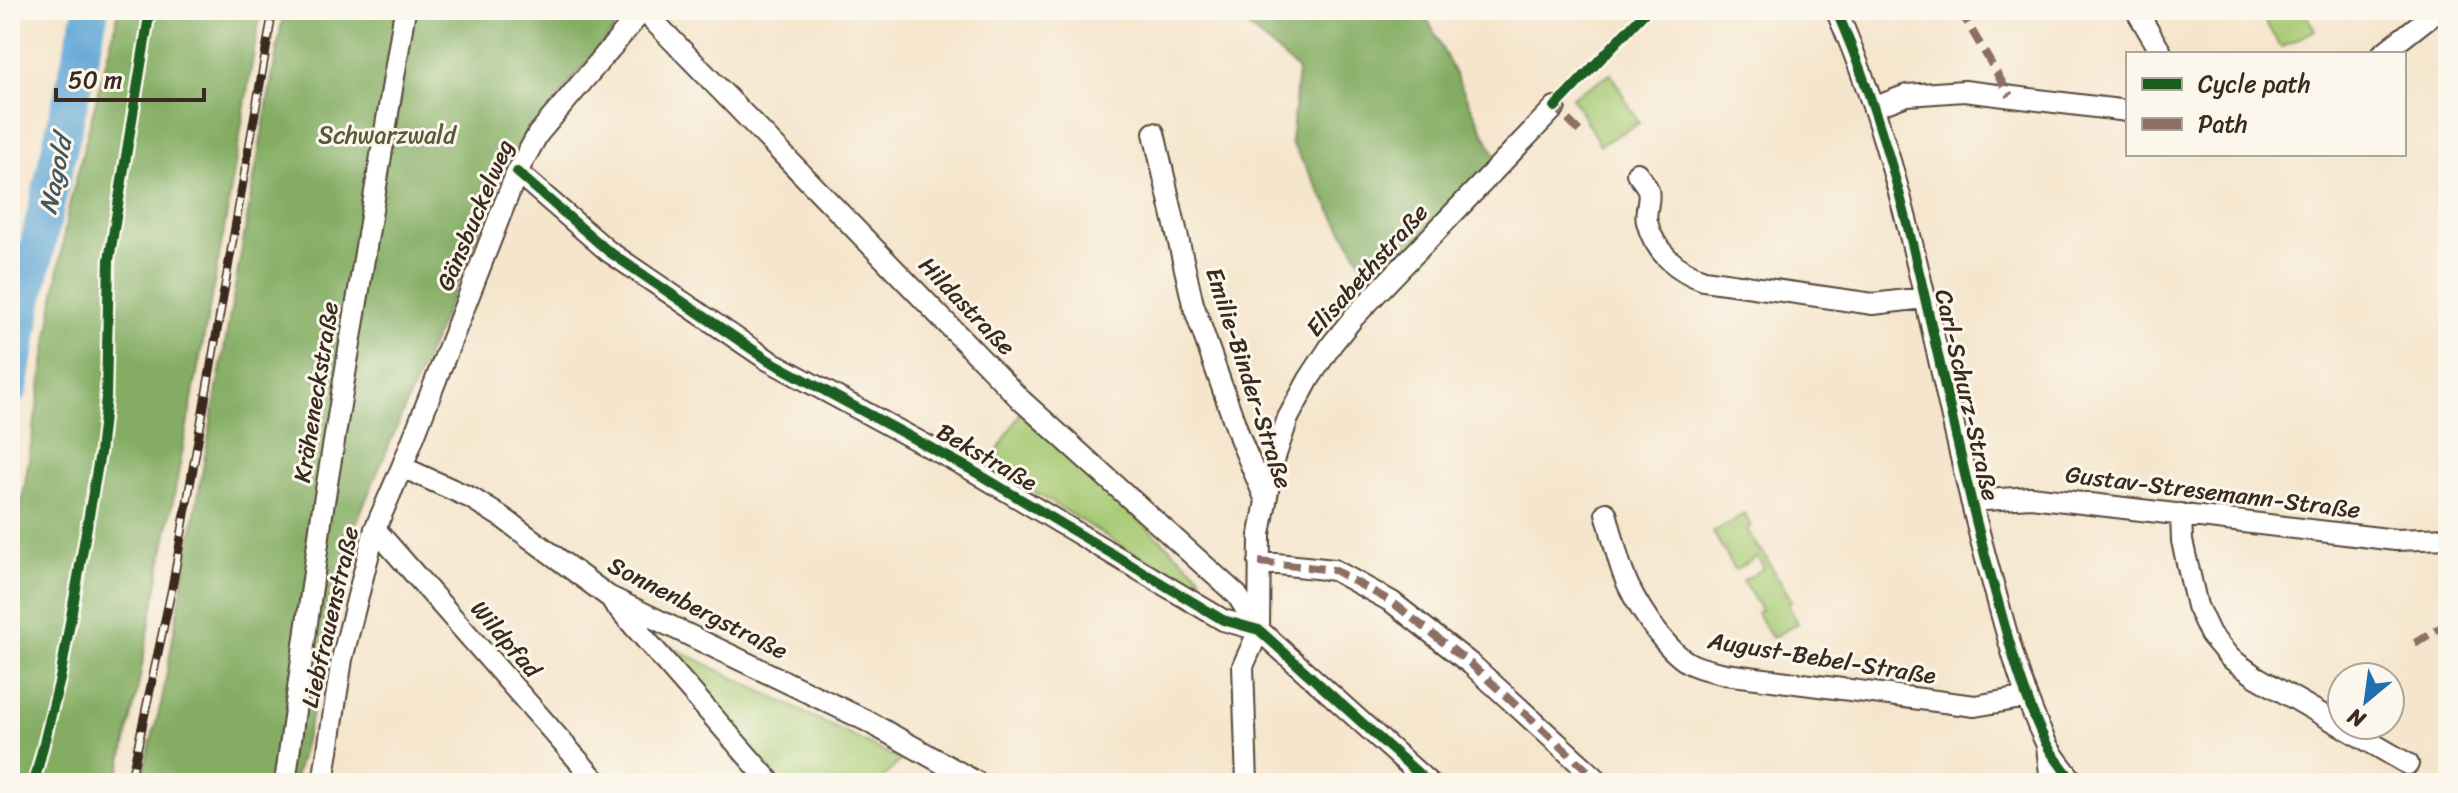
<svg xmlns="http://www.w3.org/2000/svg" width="2458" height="793" viewBox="0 0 2458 793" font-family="Sriracha,sans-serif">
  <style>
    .green { fill: #a6c972; stroke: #707a48; stroke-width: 2 }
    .forest { fill: #84ad64; stroke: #606c41; stroke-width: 2 }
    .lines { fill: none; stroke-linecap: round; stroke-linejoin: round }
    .river { stroke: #60a7d6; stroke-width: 36 }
    .street-casing { stroke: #574638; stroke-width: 24 }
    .street { stroke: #fff; stroke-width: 20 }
    .rail-casing { stroke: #3b2a1e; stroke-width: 9 }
    .rail { stroke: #fbf7ec; stroke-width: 6; stroke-dasharray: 18; stroke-linecap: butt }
    .quiet { stroke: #8d6e63; stroke-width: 8; stroke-dasharray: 16 8; stroke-linecap: butt }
    .cycleway-casing { stroke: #fbf7ec; stroke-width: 15 }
    .cycleway { stroke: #1b5e20; stroke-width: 10 }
    .labels { text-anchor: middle; stroke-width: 6; stroke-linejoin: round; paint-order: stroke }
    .park-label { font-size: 24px; fill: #5b5a37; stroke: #fbf7ec }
    .street-label { font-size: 24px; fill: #3b2a1e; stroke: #fbf7ec }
    .water-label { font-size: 26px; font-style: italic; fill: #48565e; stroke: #fbf7ec }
  </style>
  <rect width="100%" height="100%" fill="#fbf7ec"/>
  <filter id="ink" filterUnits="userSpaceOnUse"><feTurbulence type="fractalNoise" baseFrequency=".0125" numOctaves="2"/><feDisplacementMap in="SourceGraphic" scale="16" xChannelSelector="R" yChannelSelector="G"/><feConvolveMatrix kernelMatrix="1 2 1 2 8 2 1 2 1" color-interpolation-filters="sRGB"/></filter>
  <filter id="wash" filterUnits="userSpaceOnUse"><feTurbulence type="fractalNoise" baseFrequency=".006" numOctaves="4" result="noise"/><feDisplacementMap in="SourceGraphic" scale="32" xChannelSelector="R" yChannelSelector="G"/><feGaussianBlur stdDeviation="1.8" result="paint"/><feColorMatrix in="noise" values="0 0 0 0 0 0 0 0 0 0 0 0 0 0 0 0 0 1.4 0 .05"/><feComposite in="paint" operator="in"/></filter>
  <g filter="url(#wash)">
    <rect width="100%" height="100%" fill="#f5e5cc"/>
    <path class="green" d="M2258 10H2304L2315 30 2281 48Z
      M1611 74 1639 123 1600 145 1572 97Z
      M1020 413 1199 574 1206 598 990 464Z
      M1744 514 1751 526 1747 529 1759 550 1761 549 1792 601 1788 604 1798 623 1772 638 1757 613 1761 610 1743 581 1764 568 1757 557 1735 570 1713 532Z
      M653 638 901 760 878 783H781Z"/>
    <path class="forest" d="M119 10H261L224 230 137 692 117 783H10V579L68 210Z
      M284 10H630L511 157 351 535 321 679 294 783H140L162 700Z
      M1229 10H1423L1500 165 1378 291 1291 142 1298 70Z"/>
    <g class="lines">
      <path class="river" d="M10 388 26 296 91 10"/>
    </g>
  </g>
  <g filter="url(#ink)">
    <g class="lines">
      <g class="street-casing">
        <path id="street" d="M643 10 1021 400 1237 595 1259 630
          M1836 10C1912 181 1937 378 1986 559 2004 621 2018 685 2046 743 2053 757 2065 770 2074 783
          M2136 10 2162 54
          M2382 54 2438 10
          M1875 107 1907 95 1964 91 2128 111
          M1154 133 1193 304 1241 441 1265 498
          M517 172 608 251 768 360 970 469 1223 620 1259 630 1429 783
          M1637 173C1640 178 1646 184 1648 190 1651 200 1644 212 1647 222 1654 251 1677 271 1704 280L1873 304 1924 298
          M402 467 471 498 503 518 608 596 867 721 978 783
          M1971 501 2031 497 2396 540 2448 538
          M1606 513C1612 533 1616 554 1623 573 1633 600 1664 649 1689 663 1700 669 1713 671 1725 674L1975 706 2027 697
          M2181 514 2182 541 2197 606 2210 634 2230 658 2255 676 2408 764
          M375 529 598 783
          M1259 562 1334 570 1392 602 1472 665 1601 783
          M613 602 771 783
          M2047 746 2051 783
          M285 783 322 514 405 10
          M323 783 342 659 375 529 402 467 517 172 538 134 643 10
          M1247 783 1243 666 1259 630 1260 534 1273 463 1288 418 1309 379 1332 344 1354 317 1555 107"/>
      </g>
      <use href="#street" class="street"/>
      <g class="rail-casing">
        <path id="rail" d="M130 783 173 583 273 10"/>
      </g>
      <use href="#rail" class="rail"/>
      <path class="quiet" d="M1960 10 2010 96
        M1559 103 1555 107 1581 133
        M1259 562 1334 570 1392 602 1472 665 1601 783
        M2415 643 2448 623"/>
      <g class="cycleway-casing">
        <path id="cycleway" d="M1836 10C1912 181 1937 378 1986 559 2004 621 2018 685 2046 743 2053 757 2065 770 2074 783
          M1555 107 1647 10
          M517 172 608 251 768 360 970 469 1223 620 1259 630 1429 783
          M34 783 60 679 100 453 106 397 109 260 150 10"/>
      </g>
      <use href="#cycleway" class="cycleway"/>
    </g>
  </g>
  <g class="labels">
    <g class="park-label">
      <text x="387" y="143">Schwarzwald</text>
    </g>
    <g class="street-label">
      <text transform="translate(475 215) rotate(-67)" y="8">Gänsbuckelweg</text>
      <text transform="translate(1367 270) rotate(-48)" y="8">Elisabethstraße</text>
      <text transform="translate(967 306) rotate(46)" y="8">Hildastraße</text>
      <text transform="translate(1249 378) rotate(72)" y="8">Emilie-Binder-Straße</text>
      <text transform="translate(316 392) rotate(-81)" y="8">Kräheneckstraße</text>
      <text transform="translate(1967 395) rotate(77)" y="8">Carl-Schurz-Straße</text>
      <text transform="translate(987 457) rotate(30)" y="8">Bekstraße</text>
      <text transform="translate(2213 492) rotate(7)" y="8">Gustav-Stresemann-Straße</text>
      <text transform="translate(698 608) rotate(27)" y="8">Sonnenbergstraße</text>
      <text transform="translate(330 617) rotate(-77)" y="8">Liebfrauenstraße</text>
      <text transform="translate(506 639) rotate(49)" y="8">Wildpfad</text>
      <text transform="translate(1822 658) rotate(9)" y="8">August-Bebel-Straße</text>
    </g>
    <g class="water-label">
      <text transform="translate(55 175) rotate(-78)" y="9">Nagold</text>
    </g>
  </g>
  <rect width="2458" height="793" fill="none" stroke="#fbf7ec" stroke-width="40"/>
  <rect x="2126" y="52" width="280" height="104" fill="#fbf7ec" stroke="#aea59a" stroke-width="2"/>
  <rect x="2142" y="78" width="40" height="12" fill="#1b5e20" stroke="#aea59a" stroke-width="2"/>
  <text x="2198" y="92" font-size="24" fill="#3b2a1e">Cycle path</text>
  <rect x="2142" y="118" width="40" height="12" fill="#8d6e63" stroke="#aea59a" stroke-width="2"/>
  <text x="2198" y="132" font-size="24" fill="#3b2a1e">Path</text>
  <g transform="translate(2366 701) rotate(209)"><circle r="38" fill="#fbf7ec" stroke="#aea59a" stroke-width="2"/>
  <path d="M0-6L14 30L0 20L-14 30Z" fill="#1f6fb2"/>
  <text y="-12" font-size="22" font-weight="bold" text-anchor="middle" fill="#3b2a1e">N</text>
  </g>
  <path d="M56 88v12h148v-12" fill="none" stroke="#3b2a1e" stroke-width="4"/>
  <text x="68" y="88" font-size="24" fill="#3b2a1e" stroke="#fbf7ec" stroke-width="6" paint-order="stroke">50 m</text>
</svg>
